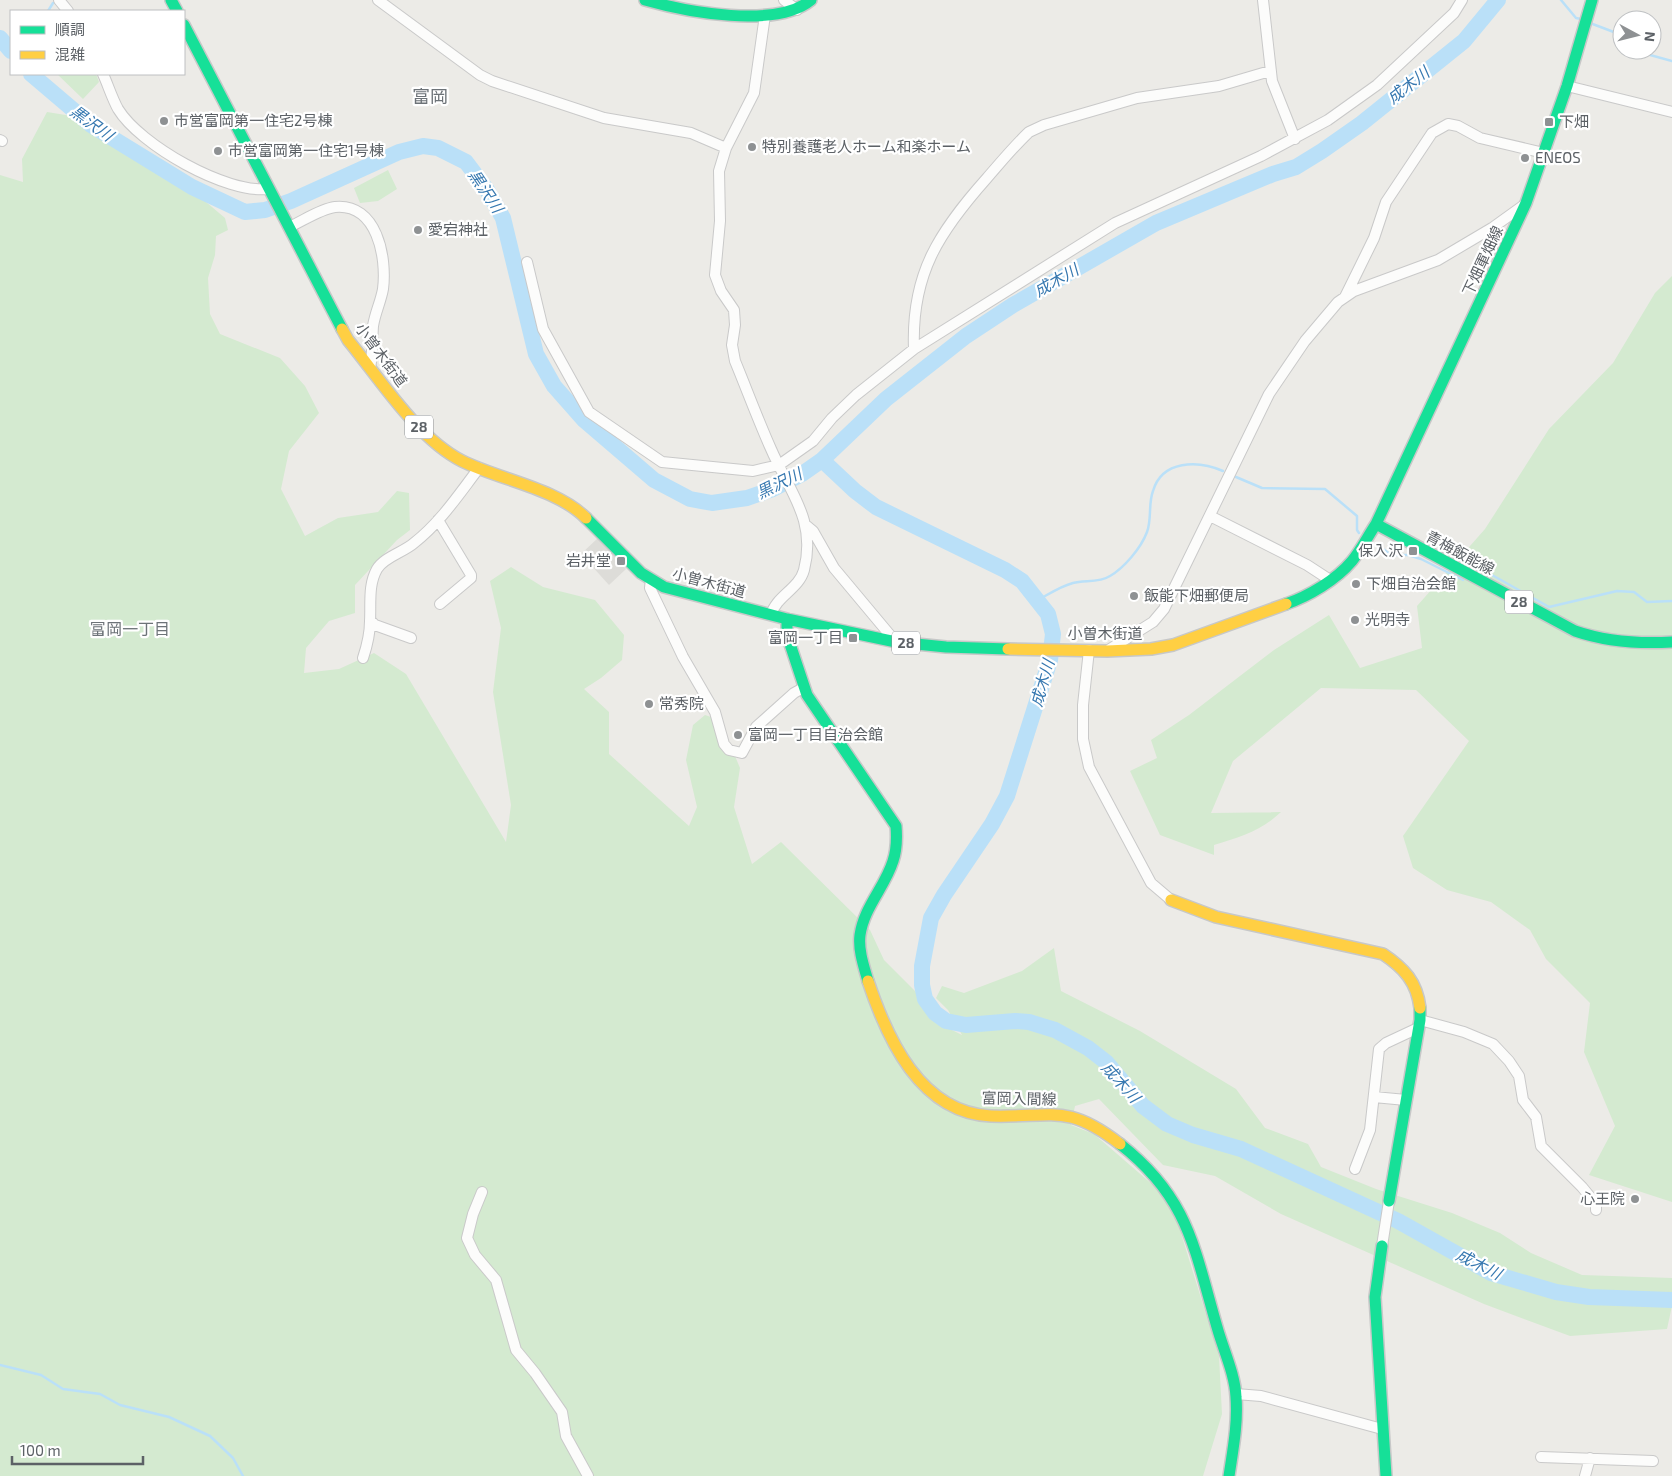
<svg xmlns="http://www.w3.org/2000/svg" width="1672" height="1476" viewBox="0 0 1672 1476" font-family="'Exo 2','Noto Sans JP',sans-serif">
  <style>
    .industrial { fill: #dddcd8 }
    .green { fill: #d4ead0 }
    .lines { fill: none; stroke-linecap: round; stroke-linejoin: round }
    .stream { stroke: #bae0f8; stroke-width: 2.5 }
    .river { stroke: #bae0f8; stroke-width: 16 }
    .street-casing { stroke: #c9c9c9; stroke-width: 12 }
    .fast-casing { stroke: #c7c8c8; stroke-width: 14 }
    .slow-casing { stroke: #c7c8c8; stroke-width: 14 }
    .street { stroke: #fcfcfb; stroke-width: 10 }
    .fast { stroke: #16e098; stroke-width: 11 }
    .slow { stroke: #ffcf43; stroke-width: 11 }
    .poi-dot { fill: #8e9193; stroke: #fff; stroke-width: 2 }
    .labels { text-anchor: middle; stroke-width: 4.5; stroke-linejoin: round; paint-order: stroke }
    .shield { fill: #fff; stroke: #8d9094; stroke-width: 1 }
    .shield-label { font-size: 14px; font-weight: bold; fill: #5c6166 }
    .poi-label { font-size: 15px; fill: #5c6166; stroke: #fff; text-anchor: start }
    .street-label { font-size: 15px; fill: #5c6166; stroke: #fff }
    .water-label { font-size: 16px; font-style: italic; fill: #3678b0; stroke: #fff }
    .neighbourhood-label { font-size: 16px; fill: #6d7378; stroke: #fff }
    .quarter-label { font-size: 18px; fill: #6d7378; stroke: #fff }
  </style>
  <rect width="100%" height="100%" fill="#ecebe7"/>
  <path class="industrial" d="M598 538 626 569 609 585 581 554Z"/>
  <path class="green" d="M57 74H96L99 82 83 99Z
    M47 112 78 117 193 191 225 218 228 230 216 236 215 255 208 278 210 314 220 334 280 358 305 386 319 413 289 451 281 489 305 536 338 518 378 512 397 491 409 493 410 530 397 540 355 585V613L329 621 306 648 304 673 339 669 374 653 406 674 506 842 511 805 493 692 501 628 490 581 511 567 543 587 595 600 624 635 622 660 601 678 584 689 609 712V754L689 826 697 807 686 760 693 725 705 715 720 720 740 768 734 807 752 864 781 842 870 930 884 960 915 991 936 1022 962 1035 948 1010 936 998 942 986 964 993 1022 971 1054 948 1061 991 1140 1031 1236 1089 1265 1128 1308 1144 1321 1167 1376 1189 1452 1213 1500 1233 1531 1253 1582 1275 1672 1278V1306L1667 1329 1570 1336 1484 1304 1281 1214 1215 1176 1163 1165 1099 1099 1075 1106 1071 1125 1094 1134 1153 1185 1175 1214 1219 1356 1222 1414 1203 1476H0V175L23 182 22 159Z
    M388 170 397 189 378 201 360 203 354 188Z
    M1672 276V1202L1589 1175 1615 1126 1584 1052 1590 1003 1546 959 1530 930 1491 902 1447 890 1413 868 1403 836 1469 741 1416 690 1321 688 1233 761 1211 813 1281 812C1261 831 1240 837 1214 845V855L1160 835 1130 771 1157 758 1151 740 1189 715 1274 650 1329 615 1360 668 1422 648 1417 606 1485 529 1549 429 1613 363 1655 293Z"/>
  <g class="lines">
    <path class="stream" d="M1561 0 1576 18 1581 19
      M48 11 53 3
      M1590 23 1619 34 1622 39
      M1632 50 1672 61
      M1236 477 1262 488 1325 489 1357 516V530L1359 533
      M1379 546 1391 555H1408L1421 559 1463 580
      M1492 575 1549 607 1617 591 1634 592 1647 602 1672 601
      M1038 600C1049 594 1061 586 1073 583 1085 580 1099 583 1110 576 1124 568 1141 548 1147 532 1152 519 1148 504 1153 491 1162 460 1198 460 1223 471
      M0 1365 41 1375 63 1389 100 1394 120 1405 169 1417 210 1436 233 1458 243 1476"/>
    <path class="river" d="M0 38 11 51
      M31 74 91 125 192 187 245 212 265 210 291 201 399 152 423 146 438 148 466 162 487 190 503 218 536 354 554 386 584 420 654 480 690 499 712 503 747 498 773 489 802 474 822 460 886 399 966 336 1013 305 1156 223 1273 174 1296 167 1322 151 1362 123 1464 41 1498 0
      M822 460 855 491 876 507 1005 570 1022 581 1048 614 1053 634 1050 660 1007 796 992 824 944 895 931 918 922 966V985L925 999 935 1013 946 1021 966 1025 1015 1021 1029 1022 1055 1030 1088 1048 1106 1062 1143 1106 1167 1124 1193 1135 1241 1149 1398 1221 1491 1273 1556 1292 1589 1297 1672 1300"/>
    <g class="street-casing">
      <path id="street" d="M59 0 68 11
        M378 0 480 75 492 81 604 118 691 133 726 148
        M784 0 797 10
        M1263 0 1272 81 1295 139
        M765 15 754 93 726 148 719 171 720 221 715 275 721 291 734 310 735 325 732 345 735 361C747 390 758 420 771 449 789 491 817 520 804 570 799 589 776 596 771 615
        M1270 71 1219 86 1137 98 1044 125 1029 132C1014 146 1001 162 987 178 939 232 911 274 914 349L1115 223 1261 156 1328 120 1377 85 1454 13 1462 0
        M103 74C108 85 112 98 118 109 140 145 226 194 269 189
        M1567 86 1672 112
        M0 140 2 141
        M289 227C303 221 320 209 335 207 377 203 387 257 383 289 381 301 375 313 373 326 372 340 373 354 370 368
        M527 262 543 329 589 412 662 462 753 471 779 465 813 441 832 418 856 395 914 349
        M1345 297 1374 238 1386 202 1432 133 1448 124 1458 126 1480 138 1544 153
        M1210 516 1307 565 1330 580
        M438 520 471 575V578L440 604
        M807 526 813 531 834 568 895 641
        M651 579 650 588 683 657 715 712 724 744 729 750 742 753 756 727 794 693 803 688
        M370 620 375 625 411 638
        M1110 649 1153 622 1164 609 1269 394 1305 341 1338 302 1354 291 1438 260 1492 228 1524 205
        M1089 650 1083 705V739L1089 767 1151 883 1171 900
        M363 658C367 646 370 634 370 621 371 603 368 585 377 569 384 557 404 552 414 543 440 523 459 494 479 468
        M1420 1020 1464 1032 1493 1044 1509 1061 1519 1076 1523 1100 1536 1117 1541 1146 1582 1187 1596 1204V1210
        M1374 1097 1406 1100
        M1355 1169 1370 1130 1379 1049 1386 1043 1418 1028
        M482 1192 473 1214 467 1238 475 1255 496 1280 516 1350 535 1373 562 1412 566 1436 588 1476
        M1382 1246 1389 1201
        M1236 1394 1261 1396 1382 1429
        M1541 1457 1653 1461
        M1585 1476 1590 1458"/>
    </g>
    <g class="fast-casing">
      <path id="fast" d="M171 0 177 11
        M645 0C687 12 776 29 811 0
        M184 25 342 329
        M586 518 641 573 664 587 787 619 896 642 946 647 1008 649
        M1376 524 1526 203 1567 86 1592 0
        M1286 604C1309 596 1336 580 1352 561 1361 550 1368 536 1376 524L1575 631C1607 642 1638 644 1672 642
        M787 619V635L807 695 896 826C897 838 897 849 893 861 885 887 864 907 860 935 858 950 864 967 868 981
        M1120 1144C1189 1198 1194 1248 1217 1327 1223 1349 1235 1374 1236 1397 1238 1424 1233 1449 1229 1476
        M1389 1201 1420 1020V1008
        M1382 1246 1375 1297 1386 1476"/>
    </g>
    <g class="slow-casing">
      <path id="slow" d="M342 329 348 340C380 379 417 438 462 461 500 480 556 488 586 518
        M1008 649 1107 651 1151 649 1173 645 1286 604
        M1171 900 1216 917 1383 954C1404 968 1417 982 1420 1008
        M868 981C887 1038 920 1113 991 1116 1051 1118 1066 1102 1120 1144"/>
    </g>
    <use href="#street" class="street"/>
    <use href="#fast" class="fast"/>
    <use href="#slow" class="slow"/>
  </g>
  <g class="poi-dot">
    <circle cx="164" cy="121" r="5"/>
    <rect x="1544" y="117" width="10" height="10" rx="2.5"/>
    <circle cx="752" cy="147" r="5"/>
    <circle cx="218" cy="151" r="5"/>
    <circle cx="1525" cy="158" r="5"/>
    <circle cx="418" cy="230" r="5"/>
    <rect x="1408" y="546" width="10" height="10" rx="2.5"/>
    <rect x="616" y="556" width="10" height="10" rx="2.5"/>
    <circle cx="1356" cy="584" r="5"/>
    <circle cx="1134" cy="596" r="5"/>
    <circle cx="1355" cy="620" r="5"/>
    <rect x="848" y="633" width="10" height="10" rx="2.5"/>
    <circle cx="649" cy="704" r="5"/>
    <circle cx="738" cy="735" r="5"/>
    <circle cx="1635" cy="1199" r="5"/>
  </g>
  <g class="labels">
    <g class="shield">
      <rect x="405" y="415.5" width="28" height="23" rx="4"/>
      <rect x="1505" y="590.5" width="28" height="23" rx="4"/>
      <rect x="892" y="631.5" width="28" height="23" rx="4"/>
    </g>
    <g class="shield-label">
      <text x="419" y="432">28</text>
      <text x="1519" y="607">28</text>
      <text x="906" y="648">28</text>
    </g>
    <g class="poi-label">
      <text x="174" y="126">市営富岡第一住宅2号棟</text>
      <text x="1559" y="127">下畑</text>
      <text x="762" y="152">特別養護老人ホーム和楽ホーム</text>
      <text x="228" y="156">市営富岡第一住宅1号棟</text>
      <text x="1535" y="163">ENEOS</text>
      <text x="428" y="235">愛宕神社</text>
      <text x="1403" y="556" text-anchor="end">保入沢</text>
      <text x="611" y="566" text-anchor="end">岩井堂</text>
      <text x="1366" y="589">下畑自治会館</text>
      <text x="1144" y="601">飯能下畑郵便局</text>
      <text x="1365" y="625">光明寺</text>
      <text x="843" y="643" text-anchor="end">富岡一丁目</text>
      <text x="659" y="709">常秀院</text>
      <text x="748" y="740">富岡一丁目自治会館</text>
      <text x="1625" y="1204" text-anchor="end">心王院</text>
    </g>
    <g class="street-label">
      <text transform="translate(1483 261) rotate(-65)" y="5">下畑軍畑線</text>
      <text transform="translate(381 355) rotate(53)" y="5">小曽木街道</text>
      <text transform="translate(1460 553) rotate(28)" y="5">青梅飯能線</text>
      <text transform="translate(709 583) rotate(15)" y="5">小曽木街道</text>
      <text x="1105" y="639">小曽木街道</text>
      <text transform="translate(1019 1099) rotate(1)" y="5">富岡入間線</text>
    </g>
    <g class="water-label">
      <text transform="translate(1408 85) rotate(-38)" y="6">成木川</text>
      <text transform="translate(92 123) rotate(36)" y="6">黒沢川</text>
      <text transform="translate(486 191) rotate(56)" y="6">黒沢川</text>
      <text transform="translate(1056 280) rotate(-30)" y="6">成木川</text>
      <text transform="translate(779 483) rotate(-26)" y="6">黒沢川</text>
      <text transform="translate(1042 683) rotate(-74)" y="6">成木川</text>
      <text transform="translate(1121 1082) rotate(48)" y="6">成木川</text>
      <text transform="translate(1479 1264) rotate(26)" y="6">成木川</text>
    </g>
    <g class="neighbourhood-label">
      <text x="130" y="635">富岡一丁目</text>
    </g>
    <g class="quarter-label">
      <text x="430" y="103">富岡</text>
    </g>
  </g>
  <rect x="10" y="10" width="175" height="65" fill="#ffffff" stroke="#bec0c2"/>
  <rect x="20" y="26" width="25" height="8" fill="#16e098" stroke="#bec0c2"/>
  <text x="55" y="35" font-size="15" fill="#5c6166">順調</text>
  <rect x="20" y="51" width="25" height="8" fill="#ffcf43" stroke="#bec0c2"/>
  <text x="55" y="60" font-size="15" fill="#5c6166">混雑</text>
  <g transform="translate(1637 35) rotate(97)"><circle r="24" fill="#ffffff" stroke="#bec0c2"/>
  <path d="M0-4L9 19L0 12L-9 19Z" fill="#8e9193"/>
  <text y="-8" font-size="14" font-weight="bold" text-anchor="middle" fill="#5c6166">N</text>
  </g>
  <path d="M12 1456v8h131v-8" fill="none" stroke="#5c6166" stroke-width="2.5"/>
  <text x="20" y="1456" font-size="15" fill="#5c6166" stroke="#ffffff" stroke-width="4" paint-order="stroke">100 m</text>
</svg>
